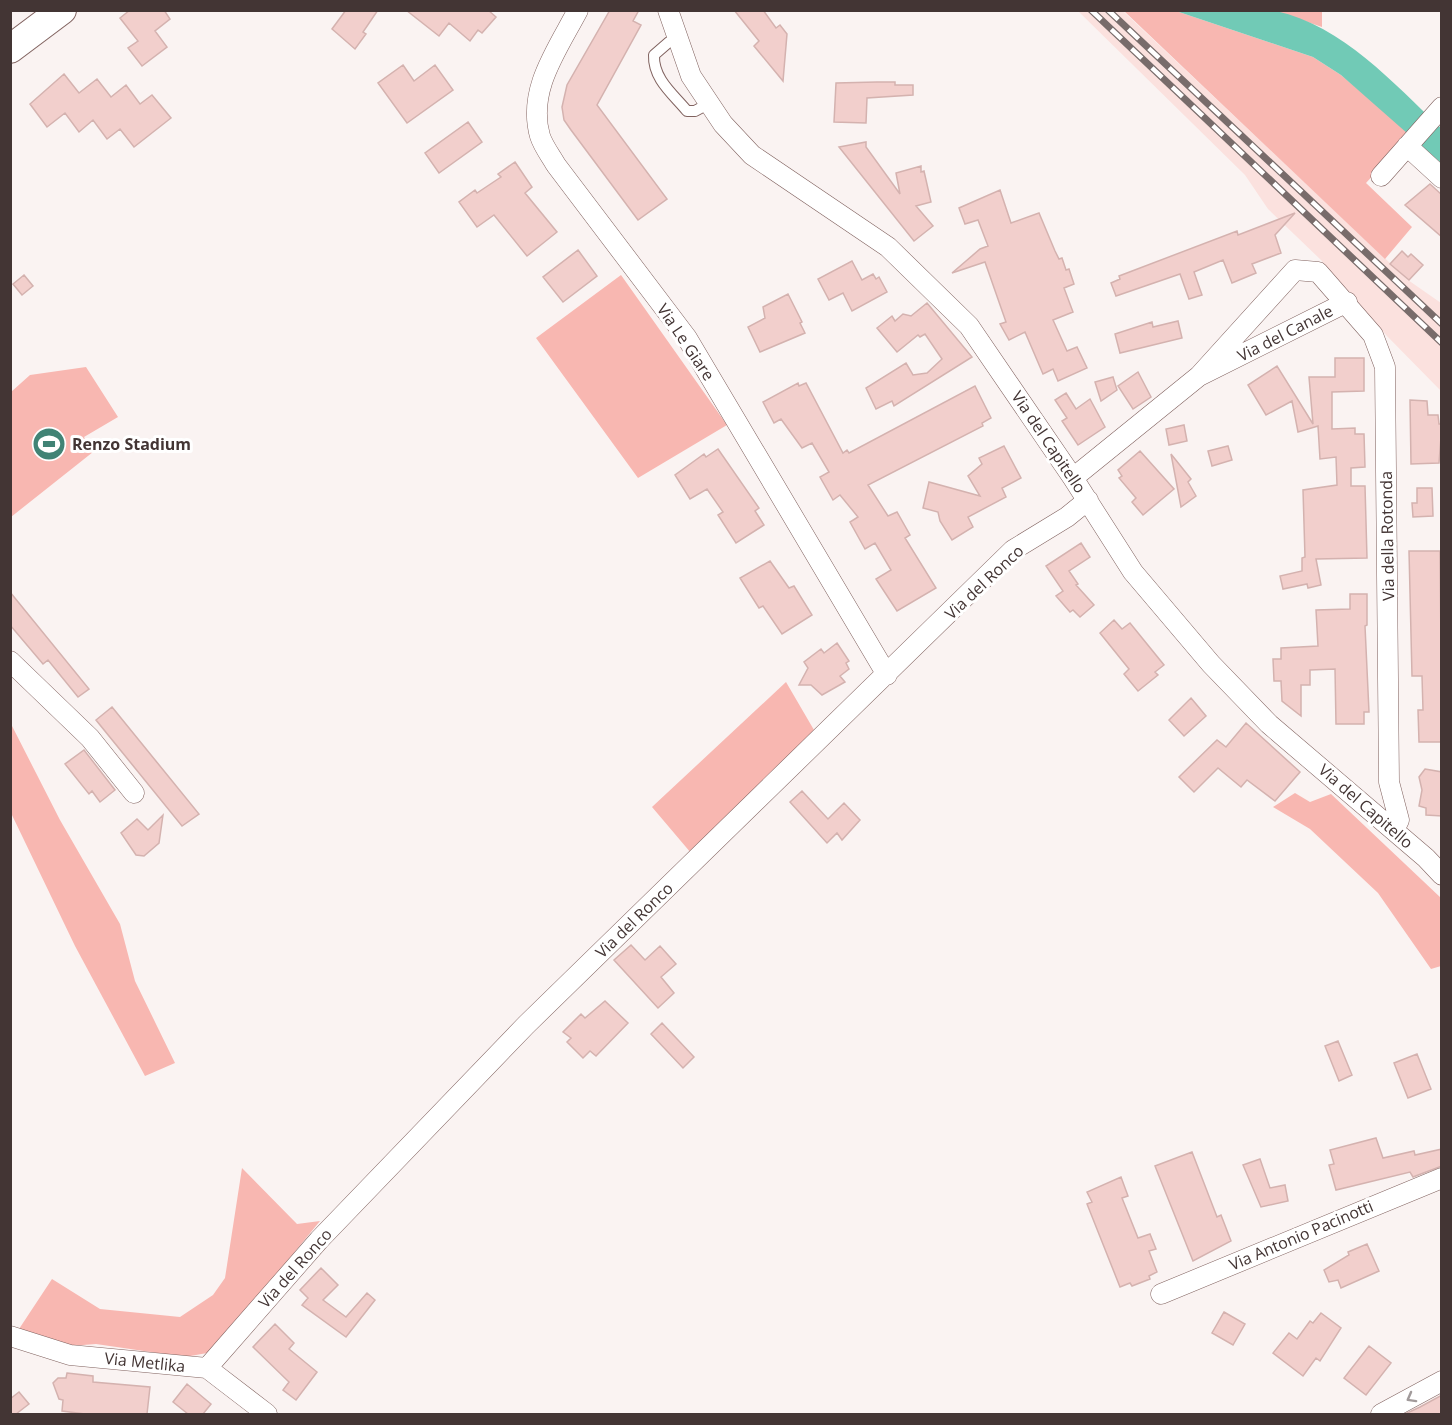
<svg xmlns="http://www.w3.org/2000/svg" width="1452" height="1425" viewBox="0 0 1452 1425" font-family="'Open Sans',sans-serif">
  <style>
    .built { fill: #fbe1de }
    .green { fill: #f8b7b1 }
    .water { fill: #71cab6 }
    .building { fill: #f2cfcc; stroke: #d4b2af; stroke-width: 1.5 }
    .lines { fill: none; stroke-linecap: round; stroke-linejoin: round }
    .lane-casing { stroke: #80625f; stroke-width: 12 }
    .street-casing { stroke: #80625f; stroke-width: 21 }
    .secondary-casing { stroke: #80625f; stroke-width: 30 }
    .lane { stroke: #fff; stroke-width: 10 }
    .street { stroke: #fff; stroke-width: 20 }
    .secondary { stroke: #fff; stroke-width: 28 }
    .rail-casing { stroke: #786c6b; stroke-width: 7 }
    .rail { stroke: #fff; stroke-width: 4.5; stroke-dasharray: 14; stroke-linecap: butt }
    .oneway { stroke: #a19a9a }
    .labels { text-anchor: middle; stroke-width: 6; stroke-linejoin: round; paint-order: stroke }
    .street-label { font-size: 16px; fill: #433534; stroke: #fff }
    .poi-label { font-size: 16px; font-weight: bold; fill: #433534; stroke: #fff; text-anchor: start }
  </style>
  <rect width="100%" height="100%" fill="#faf3f2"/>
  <path class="built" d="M1078 11H1123L1408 280 1441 303V391L1386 335 1321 260 1268 209 1245 175Z"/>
  <path class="green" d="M1124 11H1176L1313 57 1341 75 1411 134 1366 183 1412 227 1385 259Z
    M1275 11H1322V27Z
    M621 275 727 425 638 478 536 338Z
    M86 367 118 417 84 437 93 452 11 517V392L30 375Z
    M786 682 814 730 691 853 652 807Z
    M11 724 60 820 120 924 135 981 175 1063 145 1076 75 946 11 813Z
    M1295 793 1310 802 1331 794 1441 898V966L1431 969 1378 893 1310 829 1273 807Z
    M242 1168 297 1224 320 1221 221 1342 207 1353 185 1357 96 1344 70 1346 19 1329 52 1279 100 1309 180 1317 213 1295 225 1278Z"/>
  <path class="water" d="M1176 11C1202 11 1253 6 1276 11 1343 26 1393 83 1441 128V163L1341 75 1313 57Z"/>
  <path class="building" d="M130 10H164L170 19 155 31 167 47 142 66 128 48 138 41 120 18Z
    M346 10H378L363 32 366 34 355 49 332 29Z
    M406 10H488L496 17 482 33 478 30 470 41 449 23 439 36Z
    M610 10H639L633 21 641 25 597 105 667 199 638 220 571 130 564 120 562 107 567 85Z
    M734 10H763L776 28 780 25 787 34 783 81 754 46 759 41Z
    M403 65 414 81 435 65 453 90 407 123 378 83Z
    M64 74 79 93 97 79 111 97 126 85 140 104 152 95 171 118 134 147 120 129 107 139 93 120 79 132 65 113 47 127 30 104Z
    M877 82H895V85H913V95L867 98 866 123 834 122 836 83Z
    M468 122 482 142 439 173 425 153Z
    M866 142V147L900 194 896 173 921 166V172L924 171 931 202 916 206 933 226 914 241 839 147Z
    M515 162 532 187 525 193 557 232 527 256 494 215 477 227 459 202 475 190 477 193 501 177 498 174Z
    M1430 184 1442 195V237L1405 205Z
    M1000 190 1011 223 1039 213 1055 251 1059 259 1062 258 1066 270 1069 269 1074 284 1064 288 1073 312 1053 320 1067 351 1077 347 1087 368 1058 381 1053 369 1043 374 1025 332 1009 340 1000 324 1006 322 985 262 952 273 980 249 988 246 978 220 965 224 959 208Z
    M1295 213 1275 235 1281 253 1252 264 1256 273 1232 283 1223 260 1194 272 1202 295 1189 299 1180 274 1116 296 1111 283 1120 279 1119 276 1237 231 1238 235Z
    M578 250 597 276 563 302 543 277Z
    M1402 251 1408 257 1411 254 1423 265 1409 280 1390 264Z
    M852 261 862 280 873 274 876 279 879 277 887 292 852 311 843 293 829 300 818 279Z
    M24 275 33 286 22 295 13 284Z
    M788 294 802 322 800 323 805 333 760 352 748 327 765 318 763 307Z
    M927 303 972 357 894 406 892 401 876 409 866 388 906 363 913 375 927 373 942 359 925 334 920 337 918 335 897 352 877 328 892 316 895 321 903 314 911 316Z
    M1178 321 1182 338 1120 353 1115 334 1152 322 1153 327Z
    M1335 358H1364V391L1332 392V429L1355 428V434H1364L1365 467 1351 468V486H1365L1367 558 1316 559 1321 585 1308 588 1307 584 1283 589 1280 576 1302 571V558L1305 557 1303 490 1337 485 1336 457 1320 459 1318 426 1298 432 1292 401 1266 415 1248 385 1277 366 1313 424 1309 377H1335Z
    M1138 372 1151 397 1133 409 1118 386Z
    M1113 377 1117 390 1101 401 1095 382Z
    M798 383 799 386 806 383 843 453 847 450 849 453 975 386 991 418 982 423 983 426 868 485 888 516 897 512 910 535 905 538 936 588 897 611 876 579 891 570 875 543 865 549 850 522 858 517 840 495 833 500 820 477 829 472 812 443 802 448 781 419 774 423 763 402Z
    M1066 393 1076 409 1090 399 1105 427 1078 445 1062 421 1067 418 1055 400Z
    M1410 400 1427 401 1428 415H1438L1439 424H1442L1439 463 1411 464Z
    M1184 425 1187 441 1169 445 1166 429Z
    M1004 446 1021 478 1002 488 1006 497 968 517 973 527 952 540 940 521 938 512 923 508 929 482 980 496 968 476 982 464 979 458Z
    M1228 446 1232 460 1212 466 1208 451Z
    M718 449 759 508 755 511 764 525 736 543 718 515 723 512 707 489 690 499 675 475 704 454 706 457Z
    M1140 451 1174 489 1143 515 1132 502 1136 498 1119 478 1122 476 1118 470Z
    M1171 454 1191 479 1188 482 1196 496 1181 507Z
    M1417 488H1432L1433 516 1413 517 1412 503H1417Z
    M1081 543 1090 557 1069 571 1078 584 1076 585 1094 605 1080 617 1073 610 1070 612 1056 596 1063 591 1046 566Z
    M1409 551H1440L1442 742H1419L1418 710H1423L1422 676H1412Z
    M770 561 789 588 794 586 812 615 782 634 763 606 759 608 740 578Z
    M10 592 89 689 78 697 48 660 43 664 10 625Z
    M1350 594H1367V625L1365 626 1369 712H1364V724H1336L1335 669 1310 670V685H1301V716L1282 701 1281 681H1274L1273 659H1281V648L1318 646 1316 610 1350 609Z
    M1114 620 1122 629 1130 623 1164 665 1155 672 1158 675 1138 691 1124 674 1129 669 1100 633Z
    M837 643 849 661 846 663 849 669 840 676 845 682 822 695 811 685H799L808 668 804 662 821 649 824 653Z
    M1191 698 1206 716 1184 736 1169 720Z
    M112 707 199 814 182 826 96 720Z
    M1246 723 1300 772 1275 801 1247 780 1241 787 1218 768 1194 792 1179 777 1217 740 1226 747Z
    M84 750 115 790 100 802 92 791 89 794 65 764Z
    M1425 769 1442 772V816L1426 815V808L1419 806 1422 790 1419 777Z
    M802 791 828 819 844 803 860 820 842 840 837 833 827 843 790 802Z
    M163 815 159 843 144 856 136 855 121 833 137 819 148 830Z
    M631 945 645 960 660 946 676 964 661 977 674 993 658 1008 614 960Z
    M605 1001 628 1023 596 1056 590 1051 583 1058 567 1042 571 1038 563 1032 581 1014 585 1018Z
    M662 1023 694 1057 683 1068 651 1034Z
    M1338 1041 1352 1075 1339 1081 1325 1046Z
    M1417 1054 1431 1089 1408 1098 1394 1063Z
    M1376 1138 1383 1158 1414 1151 1415 1155 1442 1149V1166L1413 1177 1410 1172 1336 1190 1329 1165 1334 1164 1330 1150Z
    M1192 1152 1217 1217 1221 1215 1231 1241 1193 1261 1155 1166Z
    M1260 1159 1270 1188 1285 1185 1288 1201 1261 1207 1243 1165Z
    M1121 1177 1128 1196 1122 1198 1138 1238 1150 1234 1156 1249 1149 1251 1157 1272 1149 1276 1150 1279 1132 1286 1130 1283 1120 1287 1087 1204 1092 1202 1087 1192Z
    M1367 1244 1379 1271 1341 1288 1338 1280 1329 1282 1324 1270 1349 1255 1348 1252Z
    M321 1268 338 1285 323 1300 346 1317 367 1293 375 1300 346 1337 302 1305 308 1298 300 1290Z
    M1224 1312 1245 1324 1233 1345 1212 1333Z
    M1321 1313 1341 1328 1320 1361 1316 1358 1303 1376 1273 1353 1289 1333 1297 1339 1310 1321 1313 1323Z
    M275 1324 294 1343 289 1349 317 1372 296 1400 283 1390 289 1382 253 1347Z
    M1369 1346 1391 1363 1366 1395 1344 1378Z
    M67 1373 93 1376V1382L150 1387 147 1414H85L62 1411 63 1400 59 1399 53 1383 58 1378H66Z
    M187 1384 211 1404 203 1414H188L173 1402Z
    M19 1392 29 1404 16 1414H10V1399Z
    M1442 1395V1414H1405L1420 1407Z"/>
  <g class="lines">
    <g class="lane-casing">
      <path id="lane" d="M676 39 669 42 654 55C653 79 673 94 687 111H695L708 104"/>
    </g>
    <g class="street-casing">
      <path id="street" d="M578 10C557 50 527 90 540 136 543 146 551 156 556 165L687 338 887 675
        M668 10 691 76 723 124 752 155 888 247 969 326 1073 478 1133 572 1211 664 1269 724 1426 858 1442 875
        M1407 146 1442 178
        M1381 176 1442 107
        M1199 376 1295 270 1318 272 1373 335 1385 367 1389 782 1399 820 1394 830
        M1073 478 1199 376 1347 302
        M10 661 90 738 134 793
        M1161 1294 1442 1178
        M10 1336 70 1355 207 1368 267 1414
        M207 1368 319 1240 526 1025 1013 550 1067 517 1088 500
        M1381 1414 1442 1381"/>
    </g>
    <g class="secondary-casing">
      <path id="secondary" d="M10 49 62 10"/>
    </g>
    <use href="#lane" class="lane"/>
    <use href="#street" class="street"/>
    <use href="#secondary" class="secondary"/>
    <g class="rail-casing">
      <path id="rail" d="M1091 10 1442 343
        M1108 10 1442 324"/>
    </g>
    <use href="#rail" class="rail"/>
  </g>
  <defs><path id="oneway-chevron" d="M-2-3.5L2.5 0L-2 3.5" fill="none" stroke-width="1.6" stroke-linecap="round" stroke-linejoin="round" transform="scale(1.5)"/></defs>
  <use class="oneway" href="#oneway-chevron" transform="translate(1411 1398) rotate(151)"/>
  <defs>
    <g id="stadium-disc" transform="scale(1.725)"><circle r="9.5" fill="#418375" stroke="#fff"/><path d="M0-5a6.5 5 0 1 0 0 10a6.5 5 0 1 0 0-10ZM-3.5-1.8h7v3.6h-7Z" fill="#fff"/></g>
  </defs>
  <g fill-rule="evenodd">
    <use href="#stadium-disc" x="49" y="444"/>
  </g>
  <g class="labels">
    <g class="street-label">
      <text transform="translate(1285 333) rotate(-27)" y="6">Via del Canale</text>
      <text transform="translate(686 342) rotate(56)" y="6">Via Le Giare</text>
      <text transform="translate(1049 442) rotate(56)" y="6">Via del Capitello</text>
      <text transform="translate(1387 536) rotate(-91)" y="6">Via della Rotonda</text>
      <text transform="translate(984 582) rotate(-43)" y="6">Via del Ronco</text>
      <text transform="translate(1366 806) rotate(41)" y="6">Via del Capitello</text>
      <text transform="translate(634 920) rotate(-44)" y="6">Via del Ronco</text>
      <text transform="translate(1301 1235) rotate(-23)" y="6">Via Antonio Pacinotti</text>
      <text transform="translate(295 1268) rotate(-48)" y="6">Via del Ronco</text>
      <text transform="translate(145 1362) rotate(6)" y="6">Via Metlika</text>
    </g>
    <g class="poi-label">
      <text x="72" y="450">Renzo Stadium</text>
    </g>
  </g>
  <rect width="1452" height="1425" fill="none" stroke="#433534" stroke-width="24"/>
</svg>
